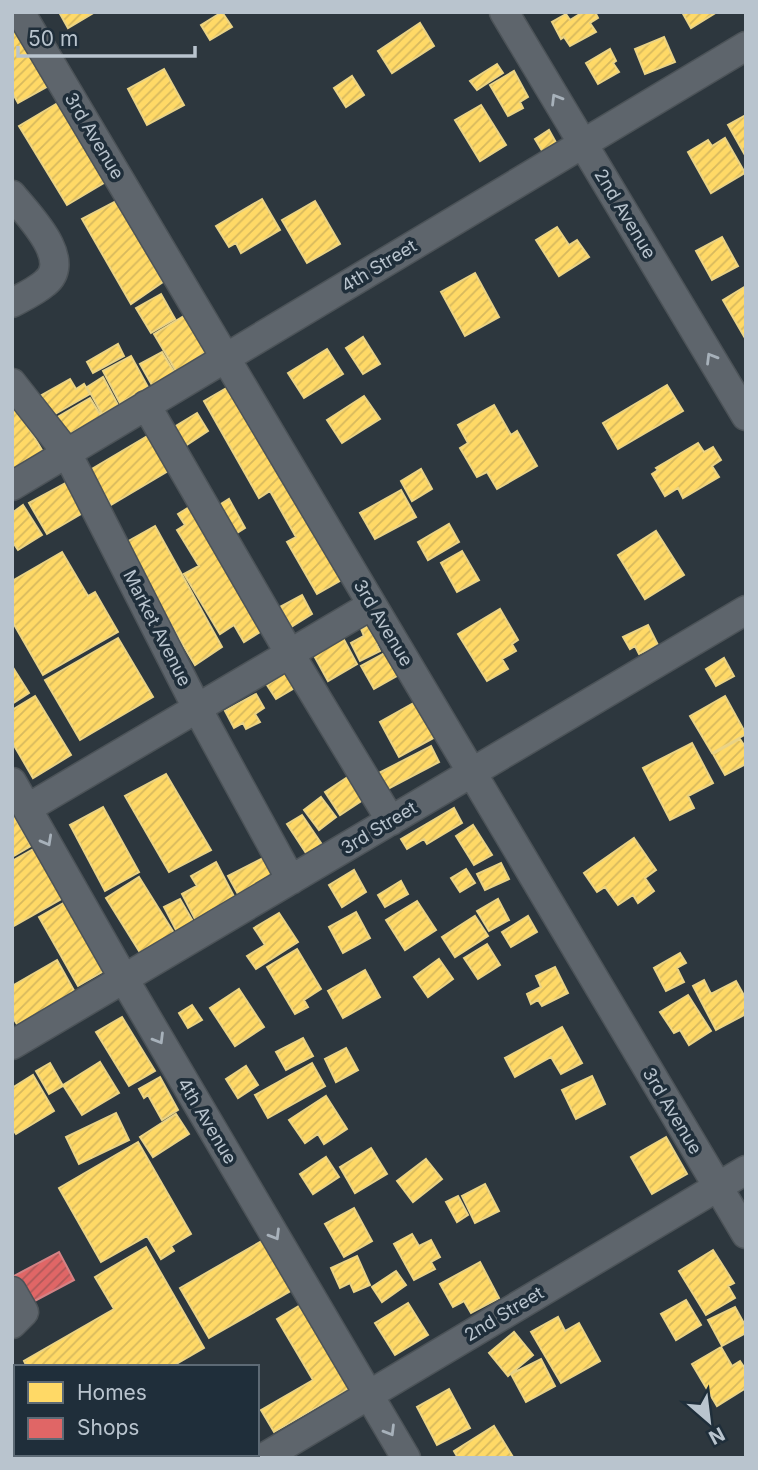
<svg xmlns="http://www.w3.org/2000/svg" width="758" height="1470" viewBox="0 0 758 1470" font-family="Inter,sans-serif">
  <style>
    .homes { fill: url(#homes-hatch); stroke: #ead385; stroke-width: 2 }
    .shops { fill: url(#shops-hatch); stroke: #d48285; stroke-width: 2 }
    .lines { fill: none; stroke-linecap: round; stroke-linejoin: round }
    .minor-casing { stroke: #4c5358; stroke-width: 31 }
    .minor { stroke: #5e656c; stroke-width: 28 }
    .oneway { stroke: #a7b1ba }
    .labels { text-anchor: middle; stroke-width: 7; stroke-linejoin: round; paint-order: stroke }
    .street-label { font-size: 18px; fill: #b9c4ce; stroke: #1f2e3a }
  </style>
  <defs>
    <pattern id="homes-hatch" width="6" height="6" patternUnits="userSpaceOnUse" patternTransform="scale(1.75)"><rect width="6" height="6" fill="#ffd966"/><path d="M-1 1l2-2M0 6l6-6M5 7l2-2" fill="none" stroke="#d7b95e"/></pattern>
    <pattern id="shops-hatch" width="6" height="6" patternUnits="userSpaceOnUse" patternTransform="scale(1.75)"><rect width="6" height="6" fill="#e06666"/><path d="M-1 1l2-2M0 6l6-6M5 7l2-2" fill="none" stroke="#ae595a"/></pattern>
  </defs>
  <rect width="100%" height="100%" fill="#2d373e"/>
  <path class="homes" d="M59 12H95L68 28Z
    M222 12 232 27 210 40 201 25Z
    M583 12H595L598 18 590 23 596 32 570 46 564 37 561 39 552 22 566 14 570 20Z
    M682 12H717L691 28Z
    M12 19 50 85 18 103 12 92Z
    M420 23 434 46 392 73 378 51Z
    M664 37 675 62 645 74 635 49Z
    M610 49 616 61 613 63 619 72 598 84 586 63Z
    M497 64 503 73 477 90 470 81Z
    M164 69 184 105 147 125 128 89Z
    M514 71 528 97 520 102 523 108 508 116 490 85Z
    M352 76 364 95 346 107 334 88Z
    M61 101 109 180 67 205 19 126Z
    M481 105 506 145 480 161 455 120Z
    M746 115V157L728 125Z
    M549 130 558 146 544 154 535 139Z
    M725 138 745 173 711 193 688 152 708 140 712 146Z
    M262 199 280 230 241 253 236 243 229 247 216 226Z
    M118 200 163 282 131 304 82 219Z
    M315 201 340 244 307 263 282 220Z
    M557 227 569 245 577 240 589 257 559 276 536 240Z
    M722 237 738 266 712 280 696 251Z
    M475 273 499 317 465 336 441 292Z
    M746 286V337L745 338 723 300Z
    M161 294 175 319 151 333 136 308Z
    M187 314 209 350 198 357 202 362 179 376 154 334Z
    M363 337 380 364 363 374 346 348Z
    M118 344 124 356 93 373 87 362Z
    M327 349 343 374 304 398 288 373Z
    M162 352 174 372 152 385 140 364Z
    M131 356 148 387 120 403 103 371Z
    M103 377 118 405 102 414 87 387Z
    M70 379 76 389 84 384 90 394 50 417 38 397Z
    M235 383 347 577 317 594 287 542 296 537 270 491 259 498 204 401Z
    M667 385 683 411 618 449 603 423Z
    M364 396 380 419 342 443 327 420Z
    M90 398 101 416 64 437 54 419Z
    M14 404 45 455 12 475V405Z
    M494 405 511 435 517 431 537 466 497 489 487 472 477 477 460 448 468 443 458 425Z
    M197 413 208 431 185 446 174 427Z
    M154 432 175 467 111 505 90 470Z
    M698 443 704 452 713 447 721 460 712 466 719 477 683 498 678 488 665 496 652 474 658 470 656 468Z
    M421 469 432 489 412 501 401 481Z
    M71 480 88 510 47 534 29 503Z
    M401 490 416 517 375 539 360 513Z
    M229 499 245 528 232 536 216 507Z
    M196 503 268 627 244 642 234 625 220 634 184 574 199 566 177 530 185 525 178 514Z
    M23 505 42 535 18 550 12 541V513Z
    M449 524 459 542 428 560 418 542Z
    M155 526 222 647 195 665 123 544Z
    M656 531 684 575 645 599 618 555Z
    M462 551 479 580 457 592 441 563Z
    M62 552 88 596 95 592 118 632 43 675 12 621V581Z
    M302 595 312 614 291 627 280 607Z
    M500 609 518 640 512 644 516 651 502 659 508 669 487 681 458 634Z
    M375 622 385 641 377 645 380 651 360 661 351 643 364 636 361 629Z
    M648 625 658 645 639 654 635 646 630 649 623 637Z
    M342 636 357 664 328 681 312 652Z
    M118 638 153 697 80 740 45 680Z
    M390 650 402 673 374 689 361 666Z
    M724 658 734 676 716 686 706 669Z
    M12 666 29 693 12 704Z
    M288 671 298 686 276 699 267 685Z
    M256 694 264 708 255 714 260 722 246 729 243 723 234 728 225 711Z
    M35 696 71 755 33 778 12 742V710Z
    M725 696 746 734 712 753 690 716Z
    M417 701 437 736 399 757 380 722Z
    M740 739 746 748V764L725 775 713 754Z
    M692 743 713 783 688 796 694 808 670 820 643 768Z
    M431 746 439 762 386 790 377 774Z
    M357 771 372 794 340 815 325 792Z
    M166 774 211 850 169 872 125 796Z
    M321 797 336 817 319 830 304 810Z
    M103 807 139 872 105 891 70 825Z
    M454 808 462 823 427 844 424 839 407 849 401 839Z
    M12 812 31 846 12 857Z
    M302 815 323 846 308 856 287 824Z
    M473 825 492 855 474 865 456 836Z
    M634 838 656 870 645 878 654 891 638 903 633 895 618 905 605 887 597 892 584 873Z
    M35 848 63 898 12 927V861Z
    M269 855 280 875 239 896 228 876Z
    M216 862 237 902 197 923 182 894 197 886 191 876Z
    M501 863 509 879 485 890 477 874Z
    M466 869 475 883 460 892 451 878Z
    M354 870 366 892 342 907 329 885Z
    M139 877 174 933 141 954 106 898Z
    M401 881 408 894 385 907 378 895Z
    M180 899 194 923 177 932 164 907Z
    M498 899 509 920 489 931 477 911Z
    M417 901 436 930 405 950 386 920Z
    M65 902 104 971 78 986 39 917Z
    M356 912 370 938 343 953 329 927Z
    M279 913 298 942 256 969 247 956 265 945 254 928Z
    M475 916 488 936 455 957 442 937Z
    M528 916 537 932 511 947 502 932Z
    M487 944 500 965 478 979 464 958Z
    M297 949 321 989 304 1000 308 1007 295 1014 267 967Z
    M680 953 686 963 677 968 684 982 666 991 654 968Z
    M439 959 453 979 428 997 414 977Z
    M57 960 76 994 18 1026 12 1016V986Z
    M555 967 568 993 542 1006 538 1000 531 1004 527 994 541 987 536 976Z
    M365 970 380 997 343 1018 328 991Z
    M704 980 711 994 736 981 746 999V1014L716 1030 693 986Z
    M239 989 264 1027 235 1046 210 1008Z
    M688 995 711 1031 689 1045 680 1030 674 1033 660 1012Z
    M192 1005 202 1020 188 1028 179 1013Z
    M122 1017 155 1071 129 1086 96 1032Z
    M562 1027 582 1063 561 1074 551 1057 515 1077 505 1058Z
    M303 1038 313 1056 286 1070 276 1052Z
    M346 1048 358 1070 336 1082 325 1059Z
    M100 1062 119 1093 82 1115 63 1085Z
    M50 1063 63 1086 49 1094 36 1071Z
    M312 1063 325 1086 268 1118 255 1095Z
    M246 1066 258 1085 238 1098 226 1079Z
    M33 1075 54 1111 16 1134 12 1128V1088Z
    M592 1076 605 1104 576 1119 562 1090Z
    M160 1077 178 1110 162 1120 148 1095 144 1098 139 1089Z
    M326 1096 347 1129 324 1144 318 1134 305 1143 289 1120Z
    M116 1113 129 1140 79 1164 66 1137Z
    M176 1114 189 1134 153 1157 140 1137Z
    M666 1137 687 1174 652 1194 631 1157Z
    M138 1142 191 1234 171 1246 174 1251 161 1259 147 1236 101 1262 59 1188Z
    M371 1148 387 1174 355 1193 340 1167Z
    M326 1157 339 1177 313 1194 300 1174Z
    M426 1159 442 1179 413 1202 397 1181Z
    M485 1184 499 1211 475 1223 462 1196Z
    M458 1196 468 1215 457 1222 446 1202Z
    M354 1208 372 1241 344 1257 325 1224Z
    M412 1234 419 1246 431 1240 440 1257 431 1262 435 1269 414 1280 394 1244Z
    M267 1238 296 1288 209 1338 180 1288Z
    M146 1247 204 1348 171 1367H27L24 1361 114 1309 95 1277Z
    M713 1250 734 1283 728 1286 735 1298 706 1315 679 1271Z
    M357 1256 370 1285 354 1292 350 1283 340 1288 331 1268Z
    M480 1262 499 1298 471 1313 464 1301 453 1307 440 1284Z
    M396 1271 406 1285 382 1302 372 1287Z
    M686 1300 701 1325 676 1340 661 1314Z
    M307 1301 357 1384 274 1432 261 1410 313 1380 277 1319Z
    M408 1303 428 1335 395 1355 375 1323Z
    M735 1307 746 1327V1333L722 1346 708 1320Z
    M558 1317 565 1331 579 1323 600 1361 561 1383 531 1332Z
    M514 1332 533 1355 508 1376 489 1353Z
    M721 1347 732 1366 740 1361 746 1370V1388L717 1406 692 1364Z
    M541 1359 555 1386 526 1402 511 1374Z
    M449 1389 470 1428 437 1445 417 1407Z
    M494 1426 513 1457 458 1458 454 1451Z
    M117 1454H180L182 1458H111Z
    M195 1454H236L230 1458H189Z"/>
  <path class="shops" d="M59 1252 74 1280 12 1313V1277Z"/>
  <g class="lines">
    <g class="minor-casing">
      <path id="minor" d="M20 12 746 1234
        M504 12 746 416
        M12 195C28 215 74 260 45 283 36 291 23 297 12 303
        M12 383 67 453 197 708 291 880
        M146 405 290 654 391 821
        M12 486 746 46
        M12 782 124 979 406 1458
        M28 808 372 605
        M12 1045 746 610
        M12 1291 24 1312 12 1324
        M263 1458 746 1170"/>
    </g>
    <use href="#minor" class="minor"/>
  </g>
  <defs><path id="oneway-chevron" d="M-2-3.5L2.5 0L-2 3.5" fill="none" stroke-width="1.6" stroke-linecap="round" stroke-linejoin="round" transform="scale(1.75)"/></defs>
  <g class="oneway">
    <use href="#oneway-chevron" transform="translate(556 99) rotate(-121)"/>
    <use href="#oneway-chevron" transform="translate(711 358) rotate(-121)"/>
    <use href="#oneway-chevron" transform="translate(47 841) rotate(61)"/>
    <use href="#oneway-chevron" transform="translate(159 1039) rotate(59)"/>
    <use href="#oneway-chevron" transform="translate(275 1235) rotate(59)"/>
    <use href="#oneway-chevron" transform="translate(390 1431) rotate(59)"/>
  </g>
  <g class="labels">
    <g class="street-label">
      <text transform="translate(94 136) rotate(59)" y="6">3rd Avenue</text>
      <text transform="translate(625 214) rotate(59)" y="6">2nd Avenue</text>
      <text transform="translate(379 266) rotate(-31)" y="6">4th Street</text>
      <text transform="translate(383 623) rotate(59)" y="6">3rd Avenue</text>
      <text transform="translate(157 628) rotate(63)" y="6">Market Avenue</text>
      <text transform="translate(379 828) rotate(-31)" y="6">3rd Street</text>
      <text transform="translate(672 1111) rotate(59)" y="6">3rd Avenue</text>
      <text transform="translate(207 1121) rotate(59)" y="6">4th Avenue</text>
      <text transform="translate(504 1314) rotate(-31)" y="6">2nd Street</text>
    </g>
  </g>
  <rect width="758" height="1470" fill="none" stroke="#b9c4ce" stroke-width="28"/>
  <rect x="14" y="1365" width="245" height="91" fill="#1f2e3a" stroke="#5d6a75" stroke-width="2"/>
  <rect x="28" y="1382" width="35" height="21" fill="#ffd966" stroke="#5d6a75" stroke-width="2"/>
  <text x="77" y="1400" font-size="21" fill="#b9c4ce">Homes</text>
  <rect x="28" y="1418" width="35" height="21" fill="#e06666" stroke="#5d6a75" stroke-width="2"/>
  <text x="77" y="1435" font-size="21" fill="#b9c4ce">Shops</text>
  <g transform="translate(709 1421) rotate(152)" stroke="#1f2e3a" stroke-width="5" paint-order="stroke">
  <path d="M0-5L12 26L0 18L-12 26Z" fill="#b9c4ce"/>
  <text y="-10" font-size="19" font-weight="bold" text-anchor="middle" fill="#b9c4ce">N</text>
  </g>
  <path d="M18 46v10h177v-10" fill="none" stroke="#b9c4ce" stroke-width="3.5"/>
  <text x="28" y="46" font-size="21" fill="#b9c4ce" stroke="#1f2e3a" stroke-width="5" paint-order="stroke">50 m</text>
</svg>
